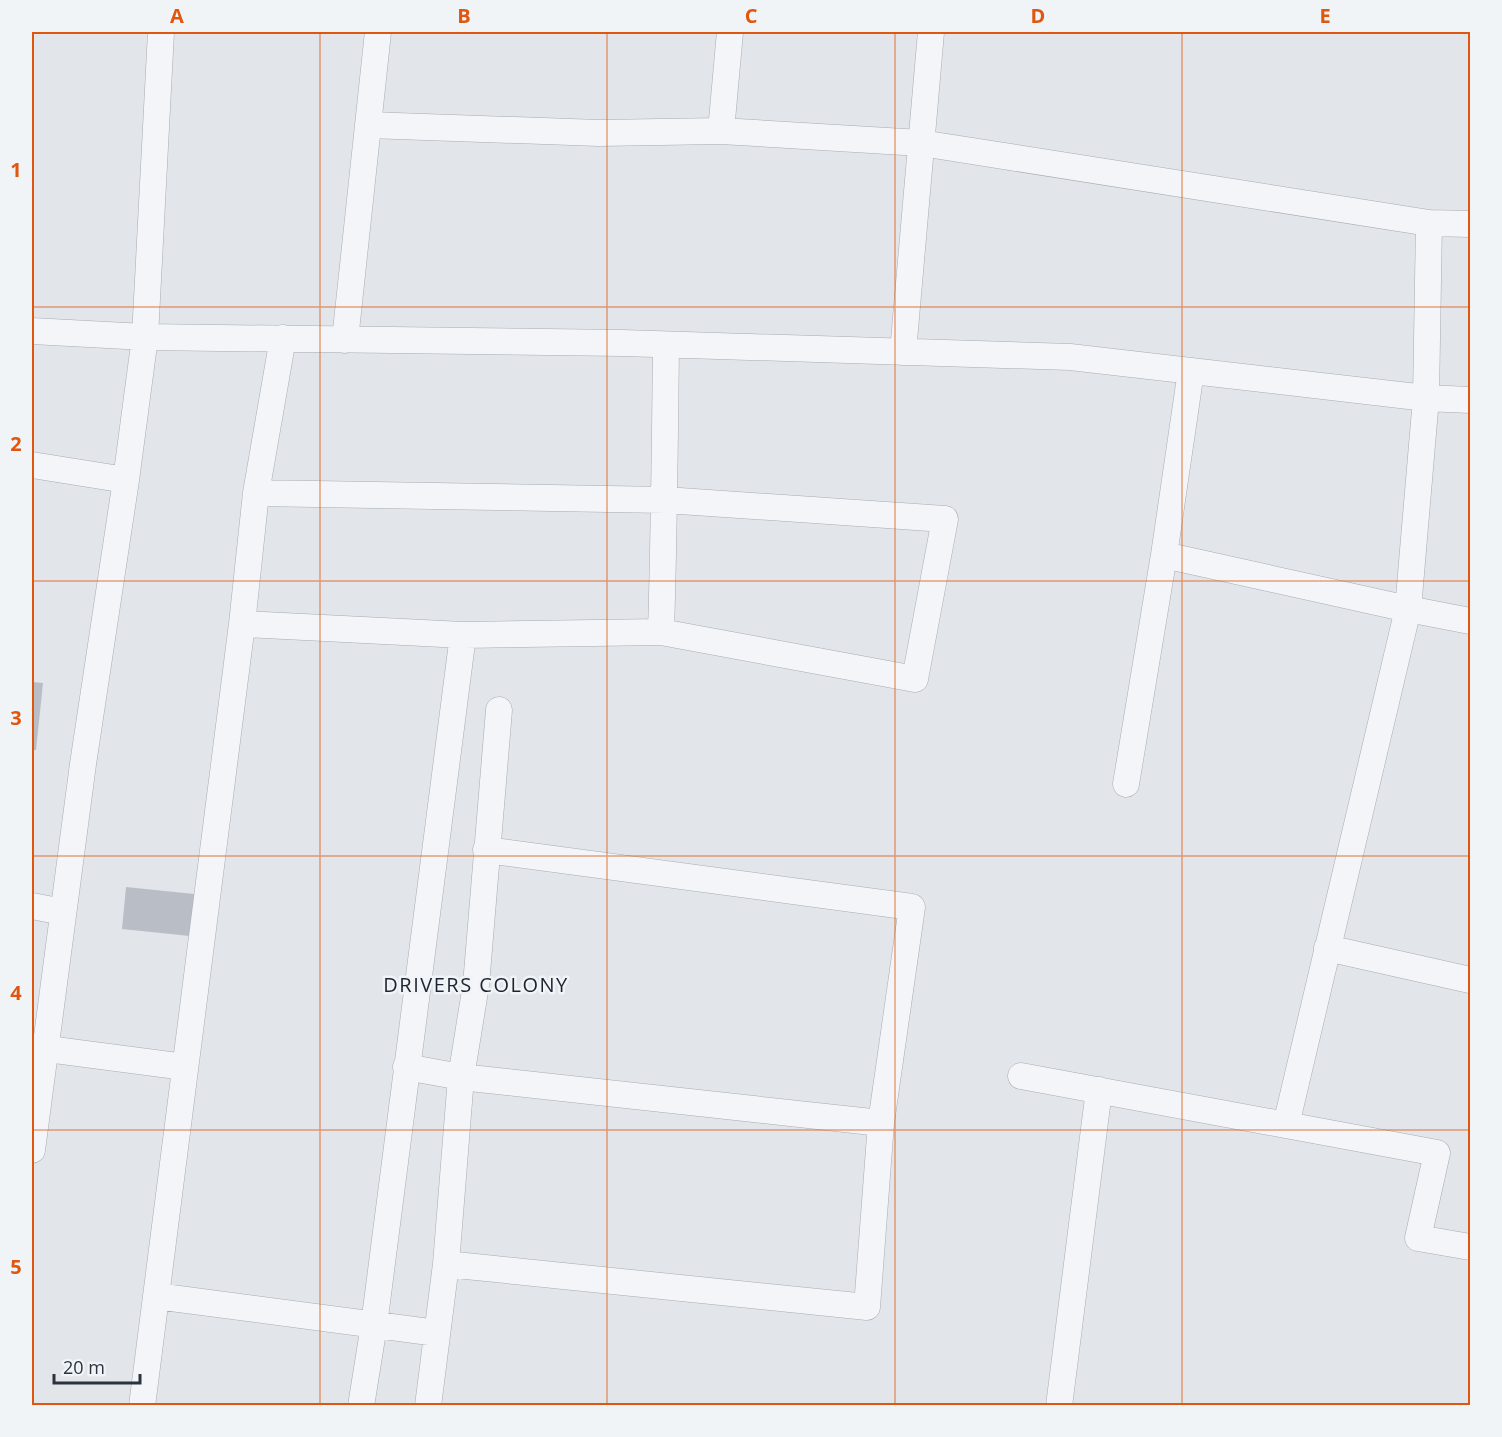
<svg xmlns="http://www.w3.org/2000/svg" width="1502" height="1437" viewBox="0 0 1502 1437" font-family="'Open Sans',sans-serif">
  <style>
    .building { fill: #b9bec6 }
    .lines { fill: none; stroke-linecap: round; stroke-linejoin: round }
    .minor-casing { stroke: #a7acb3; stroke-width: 27 }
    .minor { stroke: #f4f5f8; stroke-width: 26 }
    .grid { fill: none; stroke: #df570f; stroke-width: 1.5; stroke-opacity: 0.55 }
    .labels { text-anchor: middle; stroke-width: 5; stroke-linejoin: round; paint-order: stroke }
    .neighbourhood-label { font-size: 20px; letter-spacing: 1.5px; fill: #1d2431; stroke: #f1f4f7 }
    .neatline { fill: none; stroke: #df570f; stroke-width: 2 }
    .grid-label { font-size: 20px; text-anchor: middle; font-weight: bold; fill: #df570f }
  </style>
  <rect width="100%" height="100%" fill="#e2e5e9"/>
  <path class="building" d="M32 682 43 683 36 750H32Z
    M126 887 194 894 190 936 122 929Z"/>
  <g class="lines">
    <g class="minor-casing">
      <path id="minor" d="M368 125 599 133 721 131 921 143 1429 223 1426 398 1470 400
        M721 131 730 32
        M1429 223 1470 224
        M32 331 145 337 161 32
        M283 338 256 493 242 624 463 635 661 632
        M345 340 378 32
        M903 352 931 32
        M32 465 126 480
        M256 493 665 500 945 519 915 679 661 632C664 536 665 441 666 345
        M1164 555 1191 371
        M1126 784 1164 555 1408 609 1286 1125
        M32 906 63 912
        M1327 948 1470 980
        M32 1047 185 1067
        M406 1067 461 1077 881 1123
        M1021 1076 1437 1153 1418 1238 1470 1247
        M32 1150 83 764 126 480 145 337 623 343 1070 357 1426 398 1408 609 1470 621
        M446 1264 461 1077 476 985 499 710
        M156 1296 437 1333
        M142 1406 242 624
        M361 1406 374 1325 463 635
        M428 1406 446 1264 867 1307 881 1123 912 907 486 850
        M1059 1406 1099 1090"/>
    </g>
    <use href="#minor" class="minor"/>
  </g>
  <path class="grid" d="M320 32V1406M607 32V1406M895 32V1406M1182 32V1406M32 307H1470M32 581H1470M32 856H1470M32 1130H1470"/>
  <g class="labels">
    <g class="neighbourhood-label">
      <text x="476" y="992">DRIVERS COLONY</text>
    </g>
  </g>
  <rect width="1502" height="1437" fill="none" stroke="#f1f4f7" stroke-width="66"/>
  <path d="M54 1374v9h86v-9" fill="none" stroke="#2b3340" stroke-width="3"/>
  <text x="63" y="1374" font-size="18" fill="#2b3340" stroke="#f1f4f7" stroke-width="4.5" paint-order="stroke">20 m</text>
  <rect x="33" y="33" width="1436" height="1371" class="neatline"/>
  <g class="grid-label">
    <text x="177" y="23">A</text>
    <text x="464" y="23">B</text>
    <text x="751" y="23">C</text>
    <text x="1038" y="23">D</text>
    <text x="1325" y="23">E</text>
    <text x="16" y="177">1</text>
    <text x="16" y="451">2</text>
    <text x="16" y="725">3</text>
    <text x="16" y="1000">4</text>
    <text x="16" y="1274">5</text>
  </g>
</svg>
